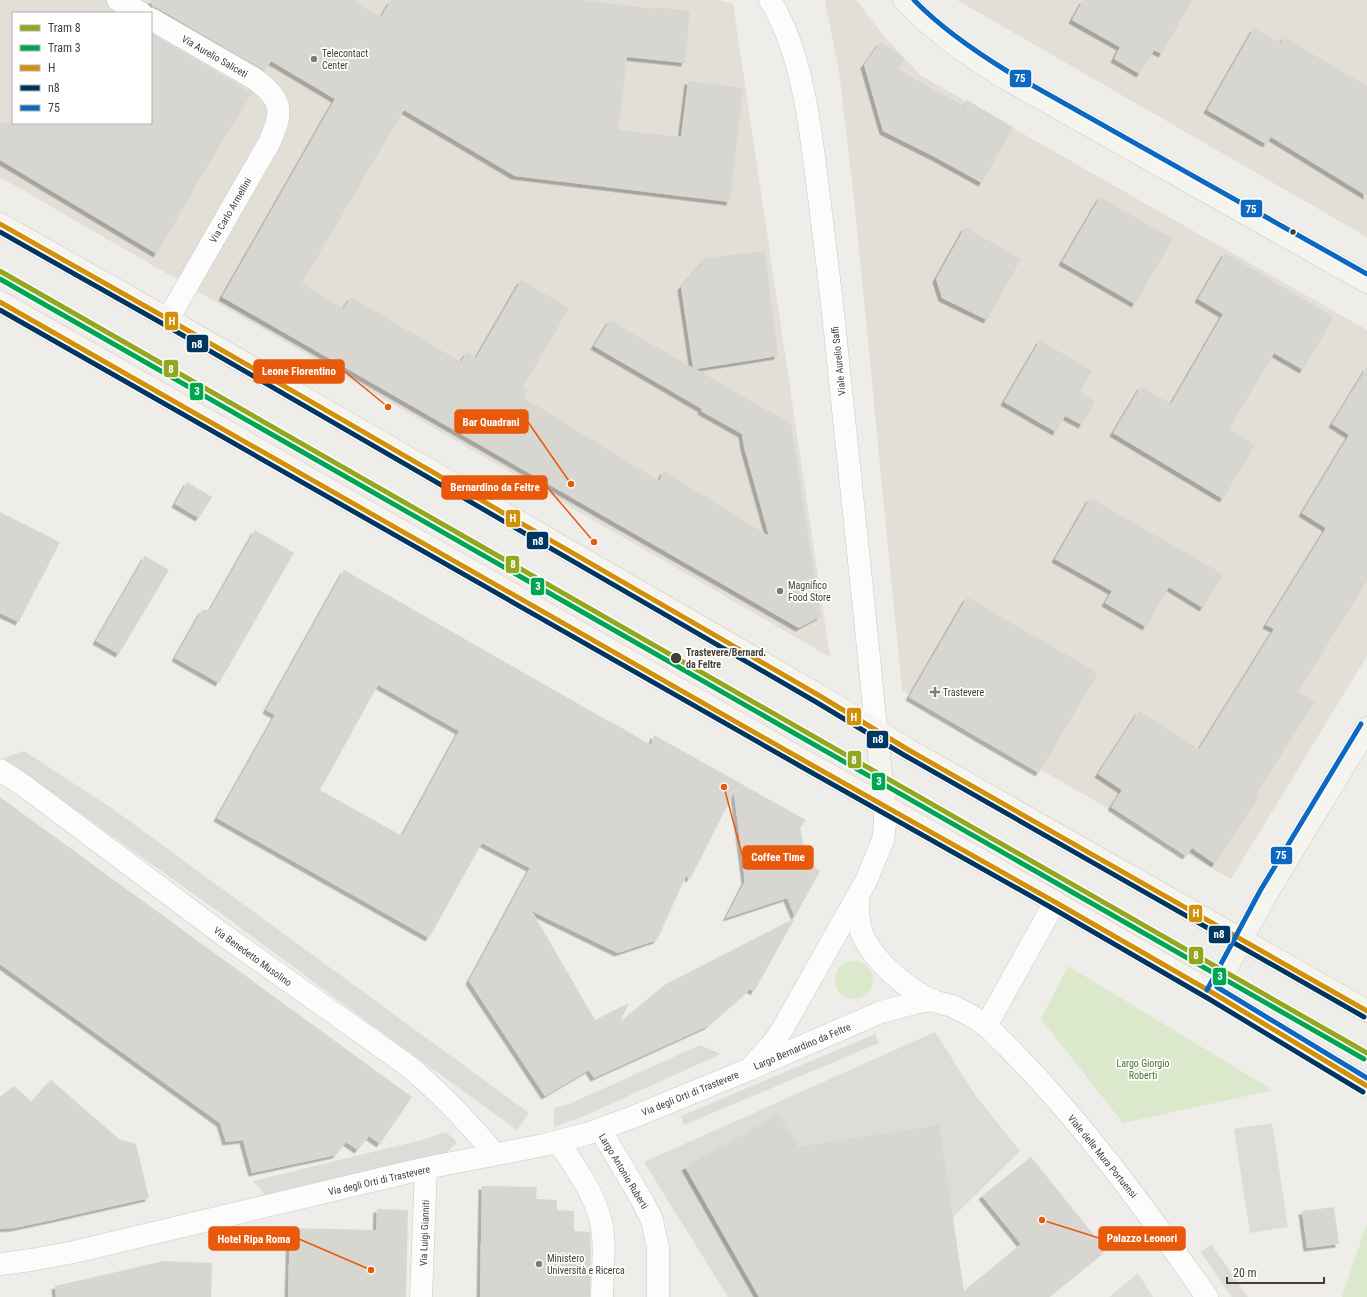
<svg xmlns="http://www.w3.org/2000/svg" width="1367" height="1297" viewBox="0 0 1367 1297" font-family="'Roboto Condensed',sans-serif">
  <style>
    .residential { fill: #e2dfd7; fill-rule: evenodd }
    .industrial { fill: #dedcd7 }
    .green { fill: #dce8cb }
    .parking { fill: #dedcd9 }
    .building { fill: #d8d6d1; fill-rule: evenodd; filter: url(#shadow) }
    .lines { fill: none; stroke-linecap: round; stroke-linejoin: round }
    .street-casing { stroke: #cbc9c5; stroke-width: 23 }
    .secondary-casing { stroke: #cdcac0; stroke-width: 23 }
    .street { stroke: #fcfcfc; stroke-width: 22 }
    .secondary { stroke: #f5f4ef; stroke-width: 22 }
    .bus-1-casing { stroke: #fff; stroke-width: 8 }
    .bus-2-casing { stroke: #fff; stroke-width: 8 }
    .bus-3-casing { stroke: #fff; stroke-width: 8 }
    .bus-1 { stroke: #d3910b; stroke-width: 5 }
    .bus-2 { stroke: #00365f; stroke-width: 5 }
    .bus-3 { stroke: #0c69bf; stroke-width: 5 }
    .tram-1-casing { stroke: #fff; stroke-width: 8 }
    .tram-2-casing { stroke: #fff; stroke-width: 8 }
    .tram-1 { stroke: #94a720; stroke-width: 5 }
    .tram-2 { stroke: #00a651; stroke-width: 5 }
    .poi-dot { fill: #807b75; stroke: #fff; stroke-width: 1.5 }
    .bus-dot { fill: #443e36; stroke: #fff; stroke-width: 1.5 }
    .labels { text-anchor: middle; stroke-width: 3.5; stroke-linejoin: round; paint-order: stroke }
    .poi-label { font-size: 10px; fill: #443e36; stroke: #fff; text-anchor: start }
    .street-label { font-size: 10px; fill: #443e36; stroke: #fff }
    .stop-label { font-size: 10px; font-weight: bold; fill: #443e36; stroke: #fff; text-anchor: start }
    .park-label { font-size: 10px; fill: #47702e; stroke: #fff }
    .leader { fill: none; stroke: #e8590c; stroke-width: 1.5 }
    .callout-dot { fill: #e8590c; stroke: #fff; stroke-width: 1.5 }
    .callout { fill: #e8590c; stroke: #e8590c; stroke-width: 1.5 }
    .callout-label { font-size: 11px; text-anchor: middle; font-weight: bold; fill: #fff }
    .line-badge { stroke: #fff; stroke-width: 1.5 }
    .badge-label { font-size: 11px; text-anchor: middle; font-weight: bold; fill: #fff }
  </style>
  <defs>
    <filter id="shadow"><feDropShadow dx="-3.5" dy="3.5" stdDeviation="0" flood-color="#0004"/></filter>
  </defs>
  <rect width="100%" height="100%" fill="#eeede9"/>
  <path class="residential" d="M0 0H718L733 4 830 657 0 177ZM13 13H151V123H13Z
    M825 0H856L882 34 920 75 1367 330V656L1231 879 902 690 854 199 839 72Z
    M957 0H1367V237L990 19Z"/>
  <path class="industrial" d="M935 1032 976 1096 1020 1151 949 1221 961 1297H728L644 1162Z
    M1272 1123 1288 1227 1250 1233 1234 1129Z"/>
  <path class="green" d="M835 980a19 19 0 1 1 38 0a19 19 0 1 1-38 0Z
    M1068 966 1273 1090 1123 1123 1041 1019Z
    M1367 1223V1297H1342Z"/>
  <path class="parking" d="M24 751 113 809 529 1113 517 1130 383 1033 230 920 3 758Z
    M875 1034 879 1043 684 1125 681 1116Z
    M700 1045 721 1054 584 1116 554 1127V1108L567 1105Z
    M446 1132 457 1142 442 1157 270 1200 253 1181 422 1140Z
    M1211 1244 1248 1297H1232L1215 1273 1201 1252Z
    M1138 1273 1153 1297H1109Z"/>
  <path class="building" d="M151 0H352L381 17 391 0H581L655 9 656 7 690 11 685 63 627 57 618 130 681 137 688 81 743 88 730 202 515 176 404 110 302 283 343 309 351 297 461 362 467 352 476 358 521 280 569 308 523 387 528 390 524 398 659 481 664 471 769 536 744 447 742 434 701 411 702 409 594 346 610 320 693 368 681 287 706 258 765 251 778 356 696 369 791 424 821 616 799 628 222 297 335 99 271 61 265 71 157 8 152 7Z
    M1083 0H1192L1162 54 1154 50 1140 74 1114 59 1120 47 1072 20Z
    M1254 28 1281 43 1284 37 1367 86V196L1271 137 1266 144 1207 110Z
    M151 33 252 93 202 175 157 254 0 160V123H151Z
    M880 42 904 58 898 69 963 106 967 100 1013 127 982 183 935 157 883 131 864 65Z
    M1100 197 1173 239 1135 304 1062 262Z
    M965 227 1021 259 987 320 942 298 936 279Z
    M1225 253 1334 317 1303 370 1274 353 1229 430 1255 445 1223 499 1113 433 1141 386 1171 404 1223 314 1198 299Z
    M1040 340 1092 371 1080 392 1095 401 1082 425 1065 416 1056 432 1004 402Z
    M1367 367V581L1298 692 1315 702 1256 794 1259 796 1215 864 1192 848 1186 856 1111 807 1122 790 1098 774 1139 711 1199 749 1274 629 1266 625 1326 528 1302 513 1349 435 1332 424Z
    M187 482 212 497 199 518 175 504Z
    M1090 498 1223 574 1203 608 1169 587 1146 627 1105 603 1112 591 1055 559Z
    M0 512 60 542 19 622 0 613Z
    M255 530 294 553 219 683 175 658 202 610H210Z
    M145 556 169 570 119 654 96 641Z
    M344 570 610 722V721L651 745 654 735 806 820 800 828 807 860 820 871 795 917 787 898 726 918 745 881 734 793 690 879 686 876 657 940 618 953 532 911 595 1020 629 1003 620 1022 666 984 795 918 754 992 750 989 708 1026 594 1078 589 1070 545 1096 469 981 530 868 482 843 429 938 217 818 275 715 266 710ZM378 685 459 731 402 836 320 790Z
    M967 597 1098 673 1039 773 909 697Z
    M0 797 412 1097 380 1144 369 1136 358 1150 346 1142 336 1155 252 1173 243 1140 226 1142 220 1123 0 964Z
    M51 1080 119 1139 136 1144 149 1198 52 1220 14 1228 0 1229V1097L14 1086 32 1102Z
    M779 1114 798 1147 939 1125 964 1291 1021 1244 982 1196 1031 1157 1106 1250 1048 1297H759L685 1167Z
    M482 1186 537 1187 536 1199 557 1200V1210L574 1211V1231L590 1232 591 1250 590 1297H480Z
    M1334 1207 1339 1244 1307 1248 1302 1211Z
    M377 1209 408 1210 406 1297H288L290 1228 376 1230Z
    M164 1261 212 1263 211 1297H56L55 1286Z"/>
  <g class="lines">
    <g class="street-casing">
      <path id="street" d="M118 0 141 13
        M770 0C804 56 811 133 819 197 825 245 831 293 836 341 849 471 864 600 876 730
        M151 19 255 79C284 101 283 112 269 143L168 319
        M0 770 23 785 225 936 407 1065C441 1093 467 1121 495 1154
        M858 898C858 911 858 924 863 936 874 961 907 989 931 1000 938 1003 946 1004 954 1007 965 1012 976 1018 985 1025 992 1030 997 1037 1003 1042 1019 1058 1035 1075 1051 1093 1108 1157 1158 1227 1207 1297
        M986 1026 1055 902
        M753 1065 773 1043 783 1028 866 881 883 840 885 825V806
        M600 1129 642 1200 652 1220 658 1248V1297
        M558 1141C577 1170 600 1200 603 1235 605 1255 602 1277 602 1297
        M0 1264 31 1260 74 1252 426 1168 544 1145 586 1134 633 1117 750 1069 881 1012 915 1003 933 1000
        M421 1297 426 1168"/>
    </g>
    <g class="secondary-casing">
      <path id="secondary" d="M904 0C933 31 967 55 1003 77L1367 282
        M0 224 168 319 820 696 907 749 1367 1011
        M0 302 803 760 1055 902 1213 993 1367 1086
        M876 730 885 806
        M1213 993 1266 895 1367 728"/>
    </g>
    <use href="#street" class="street"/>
    <use href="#secondary" class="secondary"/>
    <g class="bus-1-casing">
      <path id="bus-1" d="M0 224 168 319 820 696 907 749 1367 1011
        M0 302 803 760 1055 902 1213 993 1367 1086"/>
    </g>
    <g class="bus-2-casing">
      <path id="bus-2" d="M0 232 165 325 816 702 904 755 1364 1017
        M0 310 800 766 1052 908 1209 999 1363 1092"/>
    </g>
    <g class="bus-3-casing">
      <path id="bus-3" d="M914 0C941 28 973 50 1007 71L1367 274
        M1217 987 1367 1078
        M1207 990 1260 891 1361 724"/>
    </g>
    <use href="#bus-1" class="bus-1"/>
    <use href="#bus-2" class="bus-2"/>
    <use href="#bus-3" class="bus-3"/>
    <g class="tram-1-casing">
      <path id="tram-1" d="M0 271 1367 1053"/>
    </g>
    <g class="tram-2-casing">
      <path id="tram-2" d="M0 279 1364 1059"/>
    </g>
    <use href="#tram-1" class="tram-1"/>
    <use href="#tram-2" class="tram-2"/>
  </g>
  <g class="poi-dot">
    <circle cx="314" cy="59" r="4"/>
    <circle cx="780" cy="591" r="4"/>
    <path d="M933 686h4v4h4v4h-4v4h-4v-4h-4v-4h4z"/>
    <circle cx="539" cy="1264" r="4"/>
  </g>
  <g class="bus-dot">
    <circle cx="1293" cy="232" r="3.5"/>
    <circle cx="676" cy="658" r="6"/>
  </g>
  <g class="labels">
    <g class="poi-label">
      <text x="322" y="57">Telecontact<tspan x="322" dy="12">Center</tspan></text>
      <text x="788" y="589">Magnifico<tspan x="788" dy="12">Food Store</tspan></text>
      <text x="943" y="696">Trastevere</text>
      <text x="547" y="1262">Ministero<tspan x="547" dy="12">Università e Ricerca</tspan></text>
    </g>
    <g class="street-label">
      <text transform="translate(215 56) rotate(30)" y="4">Via Aurelio Saliceti</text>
      <text transform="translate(230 210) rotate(-60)" y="4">Via Carlo Armellini</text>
      <text transform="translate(838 361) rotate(-96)" y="4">Viale Aurelio Saffi</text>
      <text transform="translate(253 956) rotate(36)" y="4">Via Benedetto Musolino</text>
      <text transform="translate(802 1046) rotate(-23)" y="4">Largo Bernardino da Feltre</text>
      <text transform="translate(690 1093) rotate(-22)" y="4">Via degli Orti di Trastevere</text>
      <text transform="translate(1103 1156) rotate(51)" y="4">Viale delle Mura Portuensi</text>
      <text transform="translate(624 1171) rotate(59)" y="4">Largo Antonio Ruberti</text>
      <text transform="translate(379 1180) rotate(-13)" y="4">Via degli Orti di Trastevere</text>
      <text transform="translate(424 1233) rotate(-88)" y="4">Via Luigi Gianniti</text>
    </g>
    <g class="stop-label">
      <text x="686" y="656">Trastevere/Bernard.<tspan x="686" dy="12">da Feltre</tspan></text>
    </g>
    <g class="park-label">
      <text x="1143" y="1067">Largo Giorgio<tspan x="1143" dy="12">Roberti</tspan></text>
    </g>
  </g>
  <path class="leader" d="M388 407L344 371M571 484L528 422M594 542L547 487M724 787L743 858M1042 1220L1099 1238M371 1270L299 1239"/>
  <g class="callout-dot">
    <circle cx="388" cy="407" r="4"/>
    <circle cx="571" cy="484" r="4"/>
    <circle cx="594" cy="542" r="4"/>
    <circle cx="724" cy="787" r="4"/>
    <circle cx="1042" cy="1220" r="4"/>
    <circle cx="371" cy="1270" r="4"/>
  </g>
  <g class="callout">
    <rect x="254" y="360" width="90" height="23" rx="4"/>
    <rect x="455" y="410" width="73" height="23" rx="4"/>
    <rect x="442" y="476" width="105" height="23" rx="4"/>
    <rect x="743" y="846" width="70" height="23" rx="4"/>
    <rect x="1099" y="1227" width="86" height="23" rx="4"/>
    <rect x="209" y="1227" width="90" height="23" rx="4"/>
  </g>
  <g class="callout-label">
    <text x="299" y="375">Leone Fiorentino</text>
    <text x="491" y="426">Bar Quadrani</text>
    <text x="495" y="491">Bernardino da Feltre</text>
    <text x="778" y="861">Coffee Time</text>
    <text x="1142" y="1242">Palazzo Leonori</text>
    <text x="254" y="1243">Hotel Ripa Roma</text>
  </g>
  <g class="line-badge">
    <rect x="1009" y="69" width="23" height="19" rx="4" fill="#0c69bf"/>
    <rect x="1240" y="199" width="23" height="19" rx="4" fill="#0c69bf"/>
    <rect x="164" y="311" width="15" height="20" rx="4" fill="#d3910b"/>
    <rect x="186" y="334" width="23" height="19" rx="4" fill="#00365f"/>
    <rect x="163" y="359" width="16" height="19" rx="4" fill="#94a720"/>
    <rect x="189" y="382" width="15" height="19" rx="4" fill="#00a651"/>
    <rect x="505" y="509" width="16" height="19" rx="4" fill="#d3910b"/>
    <rect x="526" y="531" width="23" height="19" rx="4" fill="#00365f"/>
    <rect x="505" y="555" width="15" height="19" rx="4" fill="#94a720"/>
    <rect x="530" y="577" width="15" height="19" rx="4" fill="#00a651"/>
    <rect x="846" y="707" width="16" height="19" rx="4" fill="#d3910b"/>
    <rect x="866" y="730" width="23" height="19" rx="4" fill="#00365f"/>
    <rect x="847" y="750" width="15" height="19" rx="4" fill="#94a720"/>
    <rect x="871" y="772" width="15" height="19" rx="4" fill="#00a651"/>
    <rect x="1270" y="846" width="23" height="19" rx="4" fill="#0c69bf"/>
    <rect x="1188" y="904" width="15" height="19" rx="4" fill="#d3910b"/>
    <rect x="1208" y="925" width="23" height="19" rx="4" fill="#00365f"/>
    <rect x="1188" y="946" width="16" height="19" rx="4" fill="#94a720"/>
    <rect x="1212" y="967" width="15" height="19" rx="4" fill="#00a651"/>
  </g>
  <g class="badge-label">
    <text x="1020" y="82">75</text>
    <text x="1251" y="213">75</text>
    <text x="172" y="325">H</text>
    <text x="197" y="348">n8</text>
    <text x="171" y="373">8</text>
    <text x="197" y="395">3</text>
    <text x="513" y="522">H</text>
    <text x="538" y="545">n8</text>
    <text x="513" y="568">8</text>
    <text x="538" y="590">3</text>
    <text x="854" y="721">H</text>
    <text x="878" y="743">n8</text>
    <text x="854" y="764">8</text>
    <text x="879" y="785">3</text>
    <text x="1281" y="859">75</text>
    <text x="1196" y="917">H</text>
    <text x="1219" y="938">n8</text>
    <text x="1196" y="959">8</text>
    <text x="1220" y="980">3</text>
  </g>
  <rect x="12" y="12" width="140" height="112" fill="#ffffff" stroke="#b4b2af"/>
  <rect x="20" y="25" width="20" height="6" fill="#94a720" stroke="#b4b2af"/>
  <text x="48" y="32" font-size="12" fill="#443e36">Tram 8</text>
  <rect x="20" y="45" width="20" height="6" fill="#00a651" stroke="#b4b2af"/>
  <text x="48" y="52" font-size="12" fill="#443e36">Tram 3</text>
  <rect x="20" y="65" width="20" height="6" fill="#d3910b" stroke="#b4b2af"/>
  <text x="48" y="72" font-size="12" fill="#443e36">H</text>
  <rect x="20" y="85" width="20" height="6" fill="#00365f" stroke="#b4b2af"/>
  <text x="48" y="92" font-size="12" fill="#443e36">n8</text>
  <rect x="20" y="105" width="20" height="6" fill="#0c69bf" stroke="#b4b2af"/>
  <text x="48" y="112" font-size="12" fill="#443e36">75</text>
  <path d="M1227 1277v6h97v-6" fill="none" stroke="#443e36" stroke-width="2"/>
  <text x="1233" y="1277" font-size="12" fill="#443e36" stroke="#ffffff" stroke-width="3" paint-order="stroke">20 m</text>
</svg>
